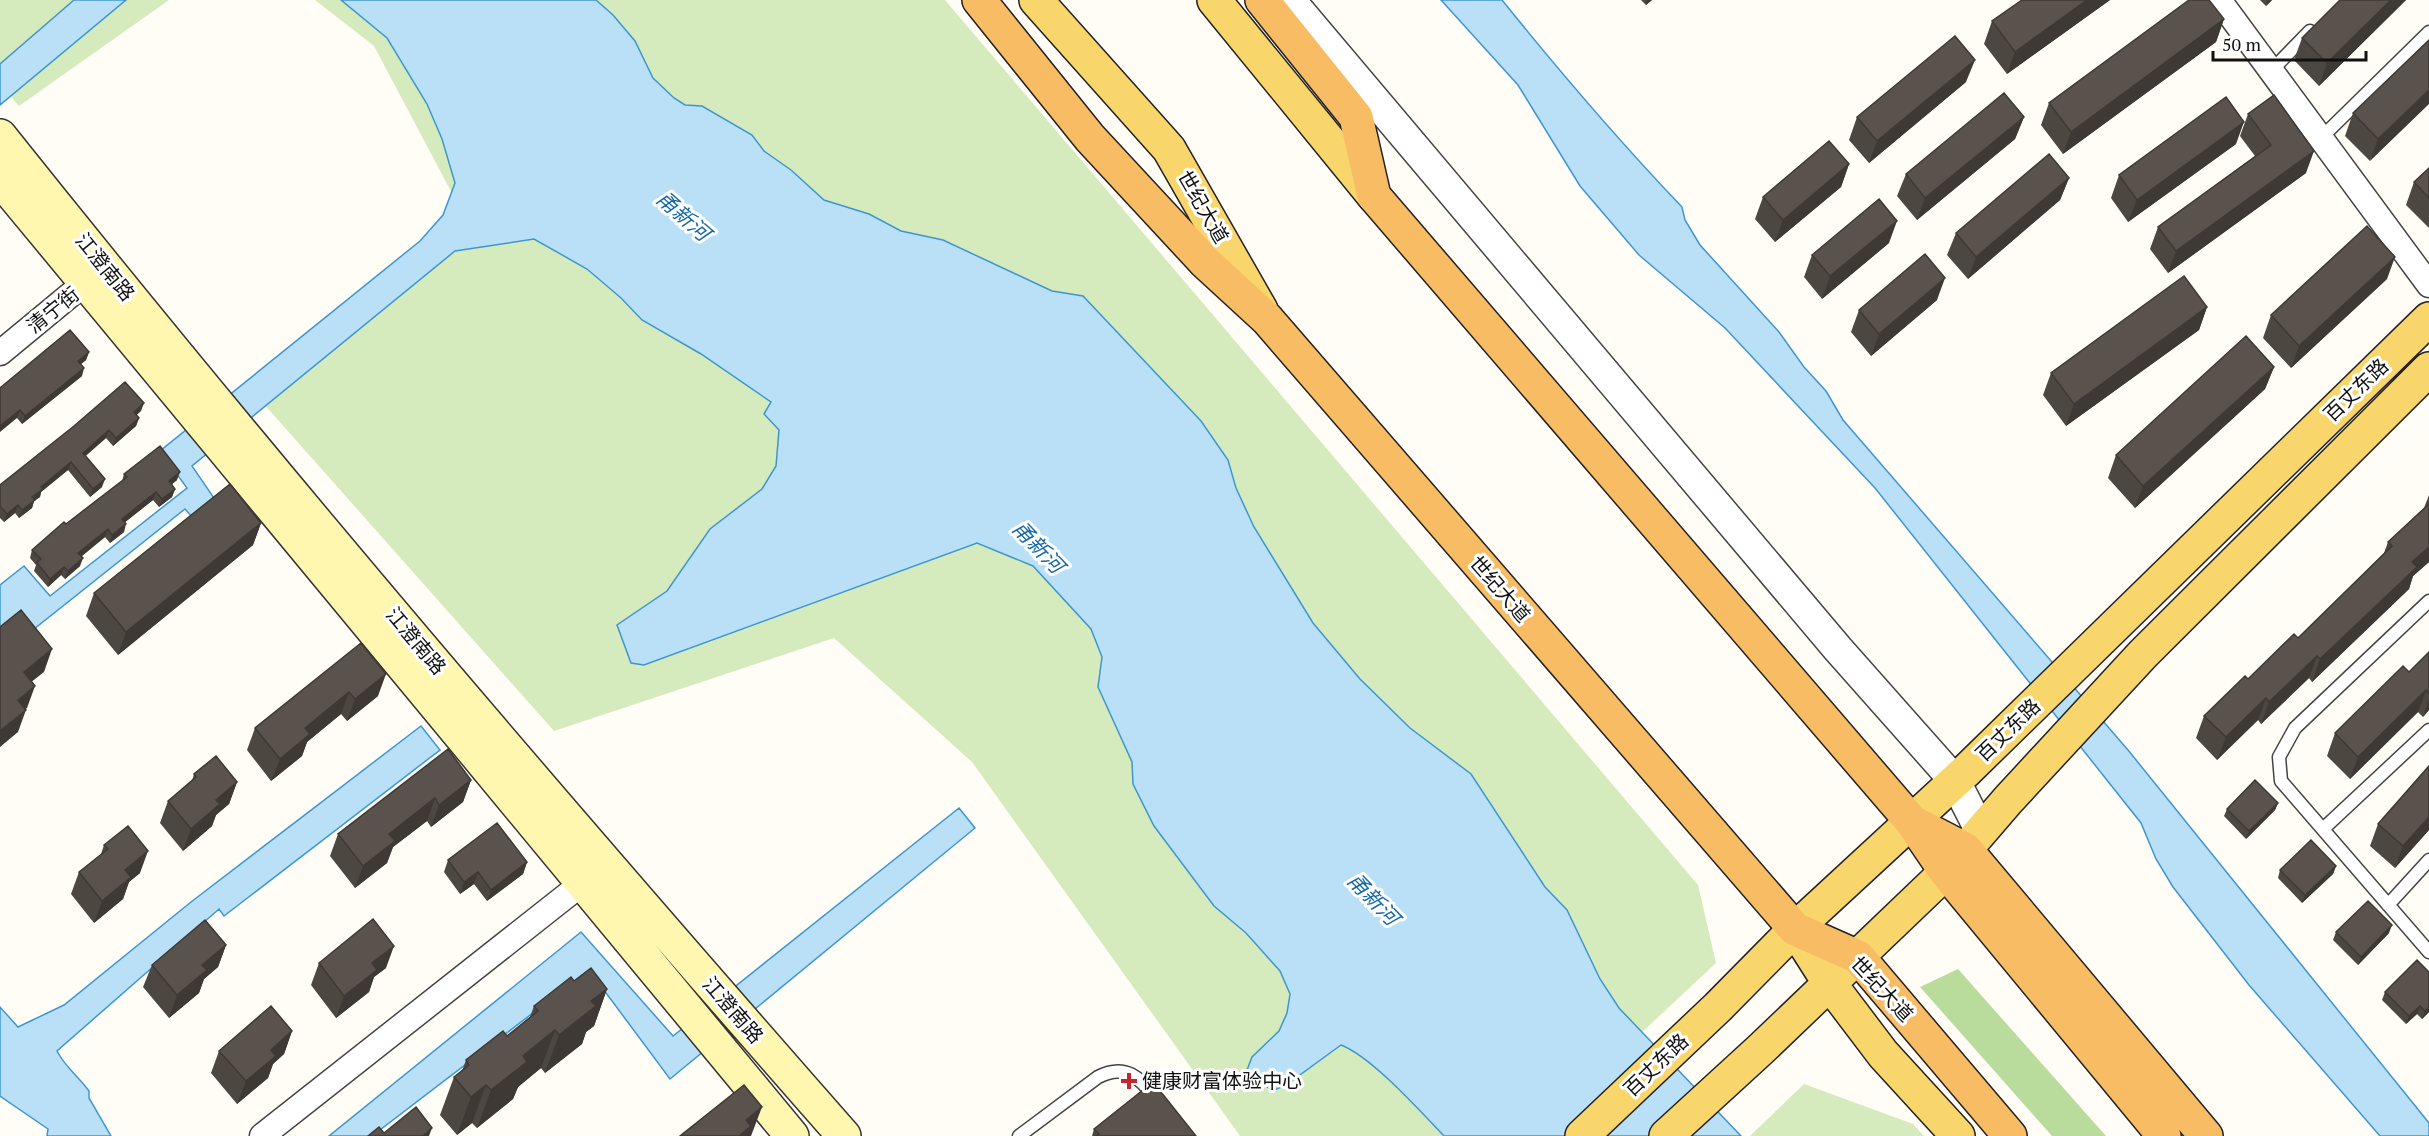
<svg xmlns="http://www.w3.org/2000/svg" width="2429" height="1136" viewBox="0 0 2429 1136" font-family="'PT Serif','Noto Sans SC',serif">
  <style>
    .green { fill: #d5ebbd }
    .forest { fill: #b9dc9c }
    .water { fill: #b9e0f7; stroke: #3f96cf; stroke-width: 1.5 }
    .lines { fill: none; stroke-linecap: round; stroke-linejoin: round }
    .service-casing { stroke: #444; stroke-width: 15 }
    .minor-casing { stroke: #444; stroke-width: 27 }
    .tertiary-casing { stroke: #444; stroke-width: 33 }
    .secondary-casing { stroke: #333; stroke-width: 36 }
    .primary-casing { stroke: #222; stroke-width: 36 }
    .trunk-casing { stroke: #222; stroke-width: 36 }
    .service { stroke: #fff; stroke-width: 12 }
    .minor { stroke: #fff; stroke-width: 24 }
    .tertiary { stroke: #fff; stroke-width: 30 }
    .secondary { stroke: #fff6b0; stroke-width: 33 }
    .primary { stroke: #f9d66b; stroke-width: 33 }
    .trunk { stroke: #f7bc64; stroke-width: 33 }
    .wall { fill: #4d4742 }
    .shaded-wall { fill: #3f3936 }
    .building { fill: #5a524d; stroke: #3f3936; stroke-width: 1.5 }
    .poi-dot { fill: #c4262e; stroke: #fff; stroke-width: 2 }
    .labels { text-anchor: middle; stroke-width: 6; stroke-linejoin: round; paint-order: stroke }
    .street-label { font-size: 20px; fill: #111; stroke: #fff }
    .poi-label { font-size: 20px; fill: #111; stroke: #fff; text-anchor: start }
    .water-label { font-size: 21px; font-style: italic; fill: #1768a6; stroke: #fff }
  </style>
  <rect width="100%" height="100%" fill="#fffdf5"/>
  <path class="green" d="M0 0H169L19 106 0 84Z
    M315 0H945L1698 885 1716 963 1531 1136H1240L972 762 834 638 554 731 263 403 463 214 374 46Z
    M1804 1084 1913 1124 1924 1136H1750Z"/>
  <path class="forest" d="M1958 969 2106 1136H2052L1920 987Z"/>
  <path class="water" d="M74 0H126L0 105V64Z
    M341 0H596L613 15 635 41 653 78 674 98 685 105 702 106 752 135 764 151 791 170 824 200 869 214 901 231 943 240 1052 291 1083 296 1201 421 1228 460 1236 488 1254 527 1313 623 1360 679 1410 728 1471 774 1545 887 1567 910 1600 979 1619 1008 1741 1136H1444C1420 1111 1372 1057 1341 1045L1286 1085 1272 1091 1247 1070 1252 1057 1279 1031 1287 1013 1290 994 1280 971 1246 933 1214 906 1154 826 1133 784 1132 762 1098 687 1102 657 1091 629 1033 566 977 543 644 665 631 663 617 625 667 591 710 529 762 489 776 466 779 430 764 414 771 402 701 354 642 320 621 298 587 269 534 239 455 251 192 466 216 501 193 518 185 509 34 629 0 628V585L24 566 50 596 187 488 160 451 420 241 443 215 455 183 442 139 427 104 387 38Z
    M1441 0H1502C1560 72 1619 141 1682 207L1685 220 1700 245 1779 332 1804 367 1826 391 1843 420 2128 750 2429 1123V1136H2380L2249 985 2173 887 2156 859 2141 823 1875 488 1725 328 1639 255 1580 186 1518 85Z
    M421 726 440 750 224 916 219 909 57 1051C65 1067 79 1077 89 1091V1098L111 1136H47L48 1129 0 1096V1007L18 1027 64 1005 191 902Z
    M959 808 975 828 670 1079 589 970 372 1136H329L581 932 673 1036Z"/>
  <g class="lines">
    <g class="service-casing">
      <path id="service" d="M2271 71 2310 31
        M2321 138 2429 32
        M2429 601 2295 728 2279 757 2281 781 2429 952
        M2323 829 2429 730
        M2388 905 2429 860
        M1019 1136 1098 1077C1125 1063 1140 1077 1156 1099"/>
    </g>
    <g class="minor-casing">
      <path id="minor" d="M2219 0 2429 285
        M0 353 98 272
        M262 1136 594 874"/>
    </g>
    <g class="tertiary-casing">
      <path id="tertiary" d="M1290 0 1838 649 1955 781 1981 832"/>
    </g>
    <g class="secondary-casing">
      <path id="secondary" d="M0 136C272 477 556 808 844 1136
        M0 179 792 1136"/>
    </g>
    <g class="primary-casing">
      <path id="primary" d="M1036 0 1169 149 1261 310
        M1214 0 1374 196
        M1795 929 1830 984 1883 1054 1958 1136
        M1582 1136 1718 1007 1795 929 1965 772 2429 319
        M1666 1136 1761 1049 1946 872 2008 800 2143 654 2429 369"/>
    </g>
    <g class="trunk-casing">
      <path id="trunk" d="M979 0 1090 138 1205 262 1267 319 1795 929 1858 957 2010 1136
        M1262 0 1356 117 1374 196 1912 822 1946 872 2164 1136
        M1916 824 1966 850 2206 1136"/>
    </g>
    <use href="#service" class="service"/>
    <use href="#minor" class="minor"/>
    <use href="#tertiary" class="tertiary"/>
    <use href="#secondary" class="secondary"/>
    <use href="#primary" class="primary"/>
    <use href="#trunk" class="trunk"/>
  </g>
  <path class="wall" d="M1641 0H1652L1646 5Z
    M2110 0 2007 74 1984 44 1992 21Z
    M2260 0H2272L2266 6Z
    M2340 0H2406L2319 86 2294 60 2302 38Z
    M2224 19 2216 42 2063 154 2041 125 2049 103Z
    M2429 40 2370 161 2345 136 2353 113Z
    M1966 82 1869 163 1849 140 1857 117Z
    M2248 114 2306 173 2168 273 2150 249 2158 227 2255 156 2240 136Z
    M2024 117 2015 139 1917 220 1897 196 1906 174Z
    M2236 144 2128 222 2111 198 2119 175Z
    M1849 164 1841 187 1775 242 1755 219 1763 197Z
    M2429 168V228L2406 205 2414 182Z
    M2069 178 2060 200 1968 279 1947 255 1956 233Z
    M1889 243 1822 299 1804 277 1812 255Z
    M2387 279 2291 368 2263 338 2271 315Z
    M1937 300 1871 356 1851 332 1859 310Z
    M2207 307 2199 330 2066 426 2043 395 2051 373Z
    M89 352 86 360 81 364 82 376 22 424 17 418 0 388Z
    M2274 367 2265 389 2135 508 2108 478 2116 455Z
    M141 411 136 415 139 418 136 426 113 446 106 438 85 456 102 487 90 497 68 470 41 492 40 497 34 501 32 508 19 518 15 513 4 522 0 518V485Z
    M124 474 177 480 172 484 175 489 172 497 159 507 153 500 125 522 124 532 110 543 105 537 81 557 80 566 65 579 61 575 48 587 34 571 36 565 30 558 32 550 122 481Z
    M2429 495V562L2413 576 2409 589 2312 682 2309 678 2261 724 2258 720 2217 760 2196 738 2204 716 2298 638 2384 553 2388 542 2424 508Z
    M261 523 253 545 118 655 86 616 94 593Z
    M361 643 378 696 347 721 341 714 307 742 302 756 271 781 247 750 255 728Z
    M2429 652V710L2423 717 2418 712 2350 779 2327 756 2335 733 2409 672Z
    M194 774 237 782 229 804 216 815 212 826 183 851 160 823 168 801 192 781Z
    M471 780 463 802 431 827 427 821 393 847 387 863 355 888 330 856 338 834Z
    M2278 803 2275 810 2246 839 2224 816 2227 809Z
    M2378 824 2429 830 2395 868 2370 846Z
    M104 845 140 873 129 882 123 899 94 923 71 894 79 872 101 854Z
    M448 860 527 862 523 874 487 901 474 884 460 894 444 872Z
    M2336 866 2333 874 2302 903 2278 878 2280 870Z
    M2336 932 2389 933 2358 965 2333 940Z
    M226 945 218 967 204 979 199 993 169 1018 143 987 152 965Z
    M319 963 386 968 374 977 369 992 336 1018 311 985Z
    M2429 972V1012L2422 1019 2417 1014 2406 1024 2382 1000 2385 992Z
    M574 981 607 989 594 1026 586 1032 582 1044 545 1073 541 1068 518 1087 513 1099 477 1128 472 1123 457 1135 440 1115 454 1077 462 1071 466 1060 507 1036 530 1017 534 1006Z
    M292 1031 284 1054 273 1064 268 1078 237 1104 211 1073 219 1051Z
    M1094 1129 1196 1136H1092Z"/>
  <path class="shaded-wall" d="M1647 0H1652L1646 5Z
    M2087 0H2110L2007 74 2015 52Z
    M2268 0H2272L2266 6Z
    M2391 0H2406L2319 86 2327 63Z
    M2224 19 2216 42 2063 154 2071 132Z
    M1975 60 1966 82 1869 163 1877 141Z
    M2429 90V104L2370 161 2378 139Z
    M2024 117 2015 139 1917 220 1925 198Z
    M2244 122 2236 144 2128 222 2137 200Z
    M2314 151 2306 173 2168 273 2176 251Z
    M1849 164 1841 187 1775 242 1783 220Z
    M2069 178 2060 200 1968 279 1976 257Z
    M1897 221 1889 243 1822 299 1830 276Z
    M2395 257 2387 279 2291 368 2299 346Z
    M1945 278 1937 300 1871 356 1879 334Z
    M2207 307 2199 330 2066 426 2074 404Z
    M89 352 86 360 75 369 78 361Z
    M2274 367 2265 389 2135 508 2143 486Z
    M84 368 82 376 22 424 25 416Z
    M144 403 141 411 131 420 134 412Z
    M20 410 17 418 0 432V426Z
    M139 418 136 426 113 446 116 438Z
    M109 430 106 438 80 461 83 453Z
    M71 462 68 470 41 492 40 497 34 501 32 508 19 518 22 510 41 487Z
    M180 472 177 480 166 489 169 481Z
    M105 479 102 487 90 497 93 489Z
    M175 489 172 497 159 507 162 499Z
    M156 492 153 500 119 527 122 519Z
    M18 505 15 513 4 522 7 514Z
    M261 523 253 545 118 655 126 632Z
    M126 524 124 532 110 543 112 535Z
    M108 529 105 537 75 561 78 553Z
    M2429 547V562L2413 576 2409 589 2312 682 2320 659 2412 562Z
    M83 558 80 566 65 579 68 571Z
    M64 567 61 575 48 587 50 579Z
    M52 649 44 672 16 694 24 672Z
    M2317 656 2309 678 2261 724 2269 702Z
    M386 674 378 696 347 721 355 699Z
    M35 686 27 708 10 722 18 700Z
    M2426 690 2418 712 2350 779 2358 757Z
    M349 692 341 714 307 742 302 756 271 781 280 759 305 728Z
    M2266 698 2258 720 2217 760 2226 737Z
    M2429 699V710L2423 717Z
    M26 710 18 732 0 747V731Z
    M471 780 463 802 431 827 439 805Z
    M237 782 229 804 216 815 212 826 183 851 191 829 216 800Z
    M435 798 427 821 393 847 387 863 355 888 363 866 389 834Z
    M2278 803 2275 810 2246 839 2249 831Z
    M2429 817V830L2395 868 2403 846Z
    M148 851 140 873 129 882 123 899 94 923 102 901 125 870Z
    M527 862 523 874 487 901 491 890Z
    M2336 866 2333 874 2302 903 2305 895Z
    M478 872 474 884 460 894 464 882Z
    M2392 925 2389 933 2358 965 2361 957Z
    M226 945 218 967 204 979 199 993 169 1018 177 995 202 965Z
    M394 946 386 968 374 977 369 992 336 1018 344 996 372 963Z
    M607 989 594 1026 586 1032 582 1044 545 1073 559 1035 591 1001Z
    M2420 1006 2417 1014 2406 1024 2409 1016Z
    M2429 1007V1012L2422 1019 2425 1011Z
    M555 1030 541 1068 518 1087 513 1099 477 1128 491 1090 523 1056Z
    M292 1031 284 1054 273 1064 268 1078 237 1104 246 1081 271 1050Z
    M486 1085 472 1123 457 1135 471 1097Z
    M762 1107 751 1136H739L746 1120Z
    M432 1128 429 1136H423Z"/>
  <path class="building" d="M2022 0H2087L2015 52 1992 21Z
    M2189 0H2209L2224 19 2071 132 2049 103Z
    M2340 0H2391L2327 63 2302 38Z
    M1955 36 1975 60 1877 141 1857 117Z
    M2429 40V90L2378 139 2353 113Z
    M2004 93 2024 117 1925 198 1906 174Z
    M2274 95 2314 151 2176 251 2158 227 2271 145 2248 114Z
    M2226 97 2244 122 2137 200 2119 175Z
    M1829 141 1849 164 1783 220 1763 197Z
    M2049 154 2069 178 1976 257 1956 233Z
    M2429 168V198L2414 182Z
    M1879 199 1897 221 1830 276 1812 255Z
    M2367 226 2395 257 2299 346 2271 315Z
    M1925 254 1945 278 1879 334 1859 310Z
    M2184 276 2207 307 2074 404 2051 373Z
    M70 330 89 352 78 361 84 368 25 416 20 410 0 426V388Z
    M2246 336 2274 367 2143 486 2116 455Z
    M125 382 144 403 134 412 139 418 116 438 109 430 83 453 105 479 93 489 71 462 41 487 43 489 32 497 35 500 22 510 18 505 7 514 0 506V485L74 426Z
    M160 446 180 472 169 481 175 489 162 499 156 492 122 519 126 524 112 535 108 529 78 553 83 558 68 571 64 567 50 579 37 563 41 559 32 550 64 522 66 524 127 477 124 474Z
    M230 484 261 523 126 632 94 593Z
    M2429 504V547L2412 562 2417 567 2320 659 2317 656 2269 702 2266 698 2226 737 2204 716 2245 676 2248 679 2294 634 2298 638 2392 546 2388 542Z
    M21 610 52 649 24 672 35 686 18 700 26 710 0 731V627Z
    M361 643 386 674 355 699 349 692 305 728 310 734 280 759 255 728Z
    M2429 652V693L2426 690 2358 757 2335 733 2403 666 2409 672Z
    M448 749 471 780 439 805 435 798 389 834 395 841 363 866 338 834Z
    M216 756 237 782 216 800 220 804 191 829 168 801 196 777 194 774Z
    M2429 766V817L2403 846 2378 824Z
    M2255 780 2278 803 2249 831 2227 809Z
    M497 823 527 862 491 890 478 872 464 882 448 860Z
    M128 826 148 851 125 870 131 877 102 901 79 872 108 849 104 845Z
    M2311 840 2336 866 2305 895 2280 870Z
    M2368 901 2392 925 2361 957 2336 932Z
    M373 919 394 946 372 963 377 970 344 996 319 963Z
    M205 920 226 945 202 965 207 970 177 995 152 965Z
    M2417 960 2429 972V1007L2425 1011 2420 1006 2409 1016 2385 992Z
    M591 968 607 989 591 1001 596 1006 559 1035 555 1030 523 1056 527 1062 491 1090 486 1085 471 1097 454 1077 469 1065 466 1060 503 1031 507 1036 538 1011 534 1006 571 977 574 981Z
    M271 1006 292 1031 271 1050 276 1056 246 1081 219 1051Z
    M1153 1082 1196 1136H1096L1099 1134 1094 1129Z
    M744 1085 762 1107 746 1120 751 1126 739 1136H680Z
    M416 1107 432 1128 423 1136H368L379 1127 384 1133Z"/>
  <path class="poi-dot" d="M1126 1072h6v6h6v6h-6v6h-6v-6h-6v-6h6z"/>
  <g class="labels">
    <g class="street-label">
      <text transform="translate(1203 207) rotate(60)" y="7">世纪大道</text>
      <text transform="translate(105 267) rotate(51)" y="7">江澄南路</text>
      <text transform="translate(53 310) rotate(-39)" y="7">清宁街</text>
      <text transform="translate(2356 390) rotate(-44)" y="7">百丈东路</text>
      <text transform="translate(1500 589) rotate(49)" y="7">世纪大道</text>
      <text transform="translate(416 641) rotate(50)" y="7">江澄南路</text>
      <text transform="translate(2008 730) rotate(-44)" y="7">百丈东路</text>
      <text transform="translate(1882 989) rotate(47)" y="7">世纪大道</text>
      <text transform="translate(733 1010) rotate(49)" y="7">江澄南路</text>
      <text transform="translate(1656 1065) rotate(-44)" y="7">百丈东路</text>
    </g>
    <g class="poi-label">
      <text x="1142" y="1088">健康财富体验中心</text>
    </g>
    <g class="water-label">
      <text transform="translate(683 216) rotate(41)" y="7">甬新河</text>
      <text transform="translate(1038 547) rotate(46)" y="7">甬新河</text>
      <text transform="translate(1373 899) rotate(46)" y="7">甬新河</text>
    </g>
  </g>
  <path d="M2213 51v9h153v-9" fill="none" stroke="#111111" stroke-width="3"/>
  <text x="2222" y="51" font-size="18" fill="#111111" stroke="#ffffff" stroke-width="4.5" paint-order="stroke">50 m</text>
</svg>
